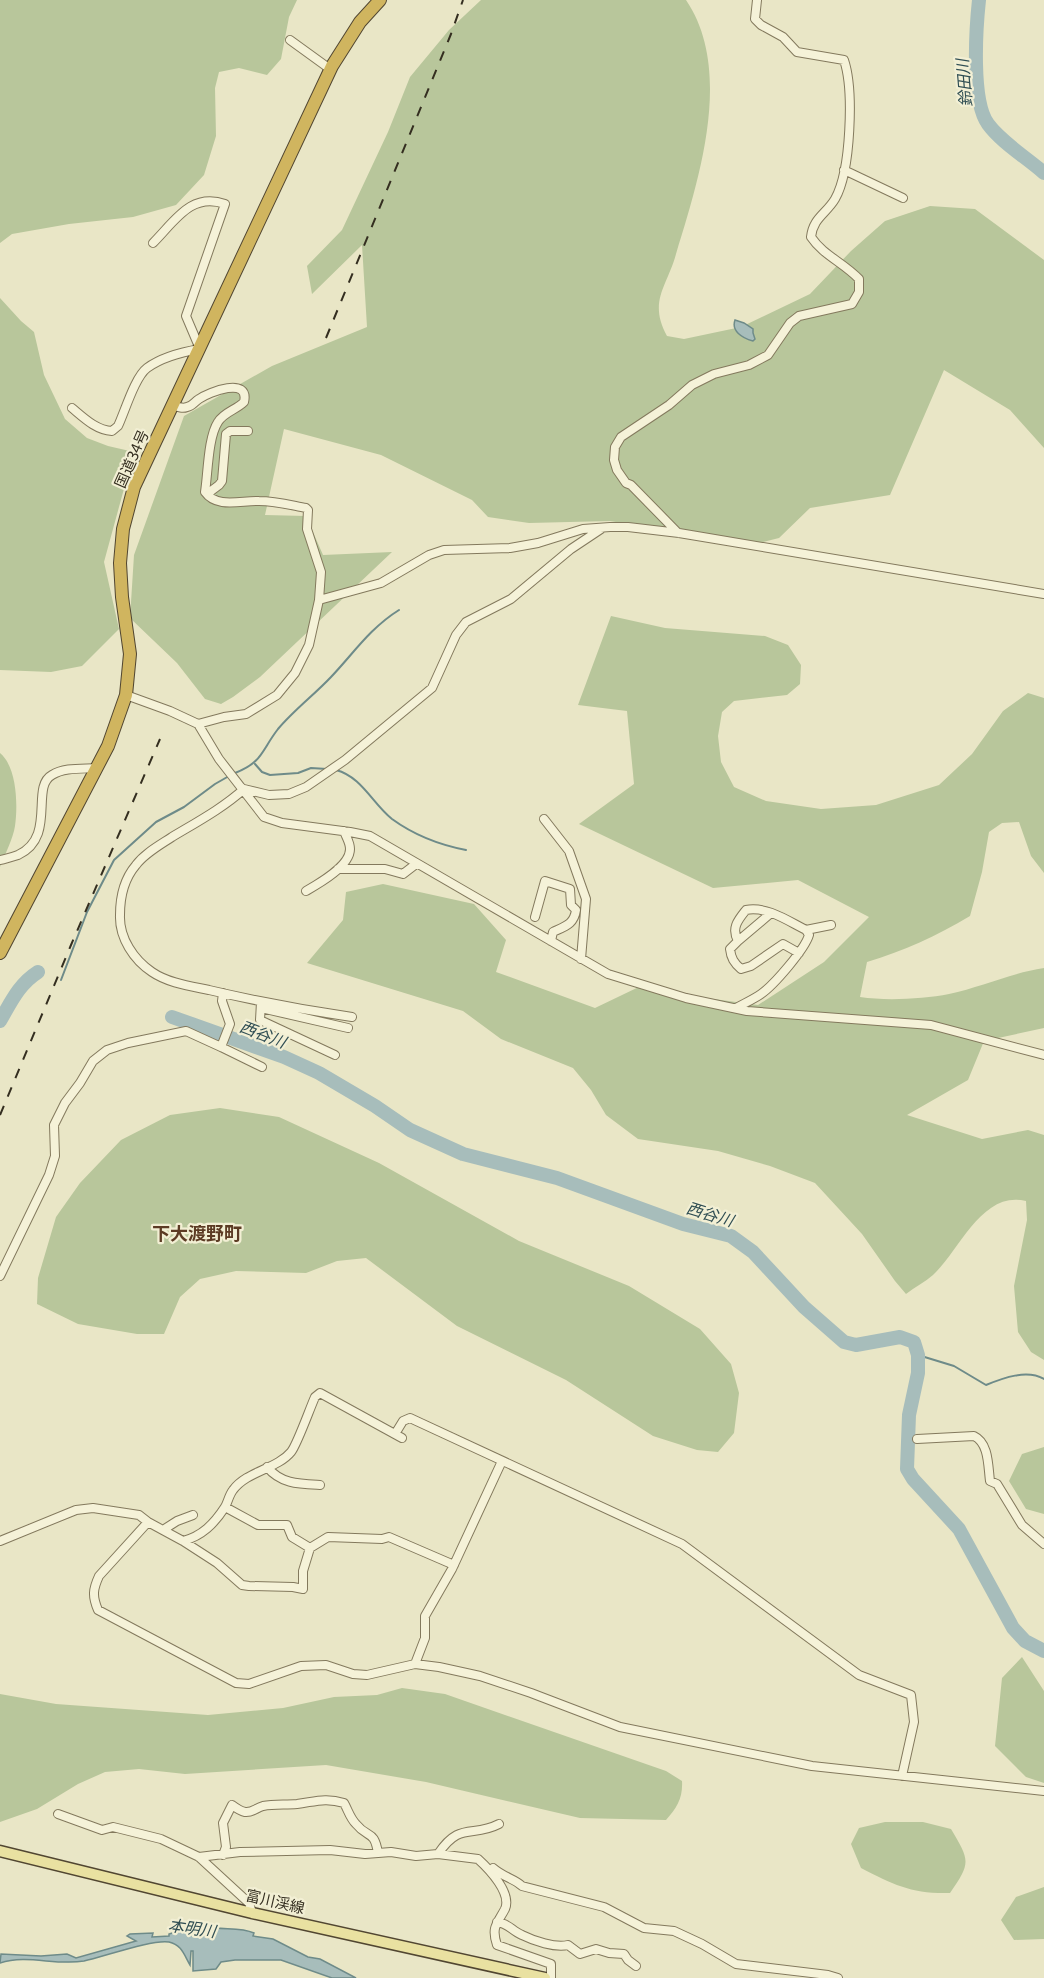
<svg xmlns="http://www.w3.org/2000/svg" width="1044" height="1978" viewBox="0 0 1044 1978" font-family="Georgia,'Noto Sans JP',serif">
  <style>
    .green { fill: #b8c69b }
    .water { fill: #a7bdbb; stroke: #6e8b89; stroke-width: 1.5 }
    .lines { fill: none; stroke-linecap: round; stroke-linejoin: round }
    .stream { stroke: #6e8b89; stroke-width: 2 }
    .river { stroke: #a7bdbb; stroke-width: 14 }
    .minor-casing { stroke: #83795d; stroke-width: 10 }
    .major-casing { stroke: #514631; stroke-width: 13 }
    .highway-casing { stroke: #514631; stroke-width: 14 }
    .minor { stroke: #f5f2d8; stroke-width: 8 }
    .major { stroke: #e9e1a1; stroke-width: 10 }
    .highway { stroke: #d0b55f; stroke-width: 12 }
    .rail { stroke: #342e20; stroke-width: 2; stroke-dasharray: 10 10; stroke-linecap: butt }
    .labels { text-anchor: middle; stroke-width: 4.5; stroke-linejoin: round; paint-order: stroke }
    .street-label { font-size: 15px; fill: #342e20; stroke: #f2efd4 }
    .water-label { font-size: 16px; font-style: italic; fill: #304e53; stroke: #f2efd4 }
    .quarter-label { font-size: 18px; font-weight: bold; fill: #5c3b24; stroke: #f2efd4 }
  </style>
  <rect width="100%" height="100%" fill="#e9e6c6"/>
  <path class="green" d="M0 0H297L289 17 281 59 267 75 239 68 219 72 215 88 216 136 204 175 176 205 133 217 69 224 12 234 0 243Z
    M481 0H686C734 71 699 179 676 254 667 287 648 301 667 336L684 339 741 327 810 294 851 251 885 221 930 206 975 209 1044 260V448L1010 410 944 370 890 495 810 508 779 538 740 548 686 534 610 521 529 523 488 517 472 500 381 455 284 429 265 515 306 516 323 555 392 552 260 677 233 697 221 704 205 699 177 663 130 618 134 555 184 416 272 366 367 327 362 245 312 294 307 266 342 230 388 132 410 77 449 30Z
    M0 298 21 321 34 332 44 375 65 419 87 438 108 446 134 452 104 562 119 629 82 666 51 672 0 670Z
    M611 616 665 628 765 636 788 645 801 665 800 684 787 695 734 701 722 712 718 736 721 762 734 787 766 801 821 809 876 805 939 785 972 754 1003 711 1028 693 1044 698V873L1031 856 1019 822 1002 823 989 832 982 872 970 916C937 936 903 951 867 962L860 997C886 1001 923 999 949 994 981 987 1011 973 1044 968V1028L984 1041 968 1080 907 1115 982 1139 1028 1130 1044 1135V1360L1031 1352 1018 1332 1014 1286 1027 1220 1026 1201C982 1190 960 1250 933 1275 925 1282 915 1287 906 1294L895 1281 862 1234 815 1183 770 1166 718 1151 638 1139 606 1115 591 1090 573 1068 501 1039 463 1011 307 963 343 920 346 892 383 884 474 904 506 940 496 972 595 1008 645 984 699 997 758 1005 824 962 869 917 798 880 713 888 579 824 634 784 627 711 578 705Z
    M0 753C17 767 18 805 15 826 13 839 5 854 0 867Z
    M220 1108 279 1117 379 1163 519 1241 629 1286 700 1329 731 1364 739 1393 734 1433 718 1452 697 1450 653 1436 566 1380 457 1326 366 1258 337 1261 306 1273 236 1271 200 1279 180 1297 164 1334H137L78 1324 37 1304 38 1278 56 1217 80 1183 121 1140 170 1115Z
    M1044 1447V1514L1026 1509 1009 1481 1022 1454Z
    M1022 1657 1044 1691V1783L1026 1777 995 1746 1002 1678Z
    M402 1688 445 1694 666 1771 682 1781C683 1798 677 1808 666 1820L580 1818 426 1782 326 1765 185 1774 139 1769 105 1772 78 1784 37 1809 0 1822V1694L56 1704 208 1715 283 1708 334 1697 377 1695Z
    M885 1822H923L951 1829C969 1860 972 1862 950 1893 912 1894 894 1885 861 1868L851 1844 859 1828Z
    M1044 1887V1939L1014 1940 1001 1920 1016 1897Z"/>
  <path class="water" d="M735 320 744 323 753 329V333L755 339 753 341C742 338 731 331 735 320Z
    M205 1926C221 1931 239 1926 254 1933L253 1936 273 1939 308 1957 320 1959 356 1978H332L281 1960H235L221 1962 216 1969 193 1971V1951H191L190 1965C184 1955 182 1945 169 1942 153 1939 103 1957 84 1961 56 1966 27 1954 0 1963L1 1954 41 1956 67 1954 76 1958 136 1941 127 1936 130 1934 153 1933 152 1937 169 1936V1934L179 1931H194L195 1927Z"/>
  <g class="lines">
    <path class="stream" d="M255 764 262 772 270 775 298 773 311 768 327 769
      M336 770C362 777 372 803 392 819 414 835 440 845 466 850
      M235 773C263 762 261 751 278 729 294 710 314 695 331 677 353 654 370 628 399 610
      M61 980 87 912 114 860 156 822 184 807 215 784 229 776
      M918 1355 954 1366 986 1385C1003 1378 1027 1369 1044 1379"/>
    <path class="river" d="M979 0C976 28 971 101 988 124 1002 143 1026 157 1044 173
      M172 1017 284 1057 319 1073 375 1106 410 1130 463 1154 557 1178 683 1224 731 1236 753 1252 804 1307 844 1342 856 1345 900 1337 914 1342 918 1355V1373L909 1415 907 1469 913 1479 959 1529 1013 1628 1025 1641 1044 1651
      M0 1021C11 1002 19 984 38 972"/>
    <g class="minor-casing">
      <path id="minor" d="M290 40 330 69
        M844 170 903 198
        M173 405C178 407 182 409 187 407 193 406 194 402 199 399 209 392 250 376 244 402 236 410 224 412 218 422 208 437 208 473 205 492 217 509 242 500 259 501 275 501 290 505 306 508L308 510 307 529 321 572 319 600
        M72 408C84 418 96 430 112 431L118 426C125 411 135 377 147 368 162 357 182 352 200 349L186 316 225 204C191 192 175 221 153 243
        M207 494 219 485 222 481 226 434 230 431H248
        M678 533 631 485 626 483 617 470 614 460 615 447 621 437 669 405 692 385 714 374 749 365 768 355 790 323 799 316 852 304 859 292V279C844 263 823 255 811 237 813 218 826 214 835 199 851 171 854 90 844 60L797 52 783 37 761 25 755 19 757 0
        M126 695 170 711 198 724 219 759 264 817 282 823 350 832 370 836 608 974 686 998 747 1011 931 1025 1044 1055
        M198 724 224 717 246 714 277 695 295 673 309 645 319 600 381 583 429 555 444 550 510 548 538 543 583 529 610 527H628L679 533 1044 594
        M244 789 269 795 289 794 306 787 345 760 432 688 456 635 466 622 511 599 571 549 601 529
        M244 789C223 808 197 822 172 837 160 845 145 853 136 865 124 879 120 897 120 915 119 938 134 960 152 972 168 983 190 986 209 990 256 1001 304 1010 352 1017
        M544 819 569 851 586 899 581 959
        M0 860C6 859 12 857 18 855 57 837 30 787 52 775 64 767 83 769 97 768
        M338 869H385L403 874 416 864
        M306 891C320 883 350 866 350 849 350 842 346 837 344 831
        M535 917 545 881 570 889 571 905 576 910C574 924 566 926 553 932L551 941
        M806 930 831 925
        M738 941 730 949C731 958 734 963 741 969L751 966 783 944 799 953
        M223 993 222 1001 230 1024 221 1047 262 1067
        M261 1002 260 1020 335 1055
        M261 1008 348 1028
        M736 1008C745 1003 754 999 761 994 774 985 805 949 809 935L806 930C788 921 767 906 746 910 738 920 731 928 738 941L771 913
        M0 1276 49 1175 55 1156 54 1125 65 1103 80 1083 93 1061 107 1050 128 1043 186 1031 221 1047
        M395 1434 403 1421 410 1418 682 1544 859 1675 911 1695 914 1722 902 1776
        M917 1439 974 1436C989 1443 988 1466 990 1481L997 1484 1022 1525 1044 1544
        M267 1467C281 1484 299 1484 320 1485
        M225 1507 258 1525H287L292 1537 310 1548 328 1537 382 1539 389 1537 454 1565
        M148 1522 99 1576C93 1589 92 1596 98 1610L236 1683 249 1684 301 1666 326 1665 353 1674 367 1675 415 1664 439 1667 480 1676 531 1693 620 1727 812 1766 1044 1791
        M163 1530 177 1521 193 1515
        M0 1541 76 1510 93 1508 139 1515 148 1522 183 1541C202 1536 214 1524 225 1507 228 1502 229 1495 233 1490 247 1471 277 1469 291 1452 297 1445 310 1408 315 1397L320 1393 402 1438
        M183 1541 217 1563 242 1585 249 1586 293 1587 303 1589V1571L310 1548
        M415 1664 425 1638V1616L452 1569 502 1461
        M58 1814 102 1830 113 1827 161 1839 199 1857 249 1903 252 1913
        M438 1854C460 1821 472 1838 499 1824
        M223 1855 226 1847 223 1823 232 1805C236 1808 240 1811 245 1812 252 1813 256 1808 263 1806 274 1804 285 1805 297 1804 314 1802 325 1797 344 1803 348 1810 350 1818 356 1824 368 1839 374 1829 378 1853
        M199 1857 240 1852 330 1850 365 1854 391 1852 416 1856 438 1854 478 1859C489 1869 512 1893 505 1909 497 1924 491 1927 497 1945L551 1964V1978
        M493 1868C503 1877 515 1879 522 1886L604 1907 644 1928 674 1931 702 1944 736 1964 828 1975 838 1978
        M497 1922C508 1923 512 1931 522 1935 534 1941 555 1948 568 1945L580 1954 596 1949 609 1953 624 1954 628 1960 636 1966"/>
    </g>
    <g class="major-casing">
      <path id="major" d="M0 1851 252 1913 545 1978"/>
    </g>
    <g class="highway-casing">
      <path id="highway" d="M0 953 108 746 126 695 130 654 122 597 120 563 123 529 134 487 332 66 360 22 380 0"/>
    </g>
    <use href="#minor" class="minor"/>
    <use href="#major" class="major"/>
    <use href="#highway" class="highway"/>
    <path class="rail" d="M326 338 451 34 463 0
      M0 1115 71 945 160 739"/>
  </g>
  <g class="labels">
    <g class="street-label">
      <text transform="translate(132 459) rotate(-66)" y="5">国道34号</text>
      <text transform="translate(275 1902) rotate(13)" y="5">富川渓線</text>
    </g>
    <g class="water-label">
      <text transform="translate(964 83) rotate(-95)" y="6">鈴田川</text>
      <text transform="translate(263 1034) rotate(21)" y="6">西谷川</text>
      <text transform="translate(710 1214) rotate(17)" y="6">西谷川</text>
      <text transform="translate(192 1928) rotate(8)" y="6">本明川</text>
    </g>
    <g class="quarter-label">
      <text x="197" y="1240">下大渡野町</text>
    </g>
  </g>
</svg>
